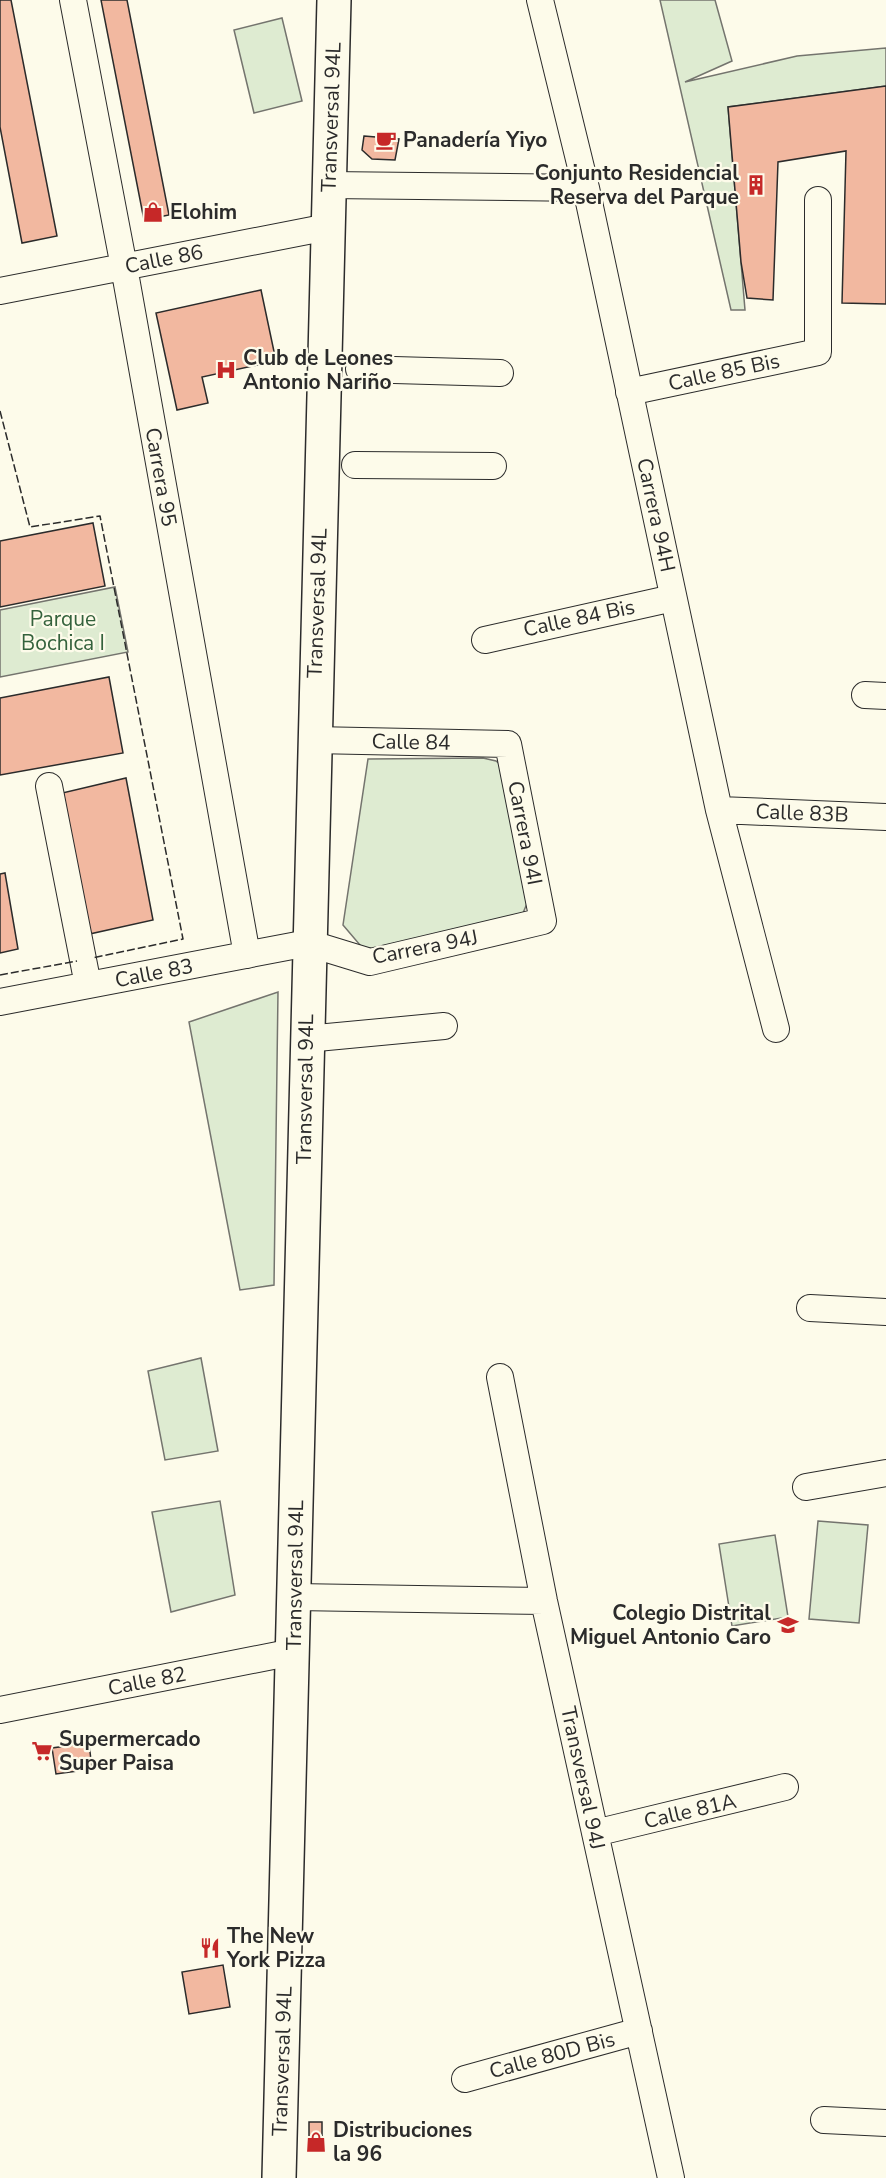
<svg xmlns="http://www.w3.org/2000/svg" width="886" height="2178" viewBox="0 0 886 2178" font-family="'Nunito Sans',sans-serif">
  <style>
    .green { fill: #deebd1; stroke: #74746e; stroke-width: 1.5 }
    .building { fill: #f2b8a0; stroke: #2b2b2b; stroke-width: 1.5 }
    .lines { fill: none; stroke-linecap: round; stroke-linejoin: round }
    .minor-casing { stroke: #2b2b2b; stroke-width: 28 }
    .major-casing { stroke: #2b2b2b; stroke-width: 36 }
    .minor { stroke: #fdfbea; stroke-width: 26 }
    .major { stroke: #fdfbea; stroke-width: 33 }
    .fence { stroke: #2b2b2b; stroke-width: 1.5; stroke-dasharray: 8 3; stroke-linecap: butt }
    .labels { text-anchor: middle; stroke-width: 4.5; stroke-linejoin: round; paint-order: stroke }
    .street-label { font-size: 21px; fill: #2b2b2b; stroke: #fdfbea }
    .poi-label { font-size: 21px; font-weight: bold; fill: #2b2b2b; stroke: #fdfbea; text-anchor: start }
    .park-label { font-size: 21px; fill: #34623c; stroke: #fdfbea }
  </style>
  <rect width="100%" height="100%" fill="#fdfbea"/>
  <path class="green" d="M660 0H715L732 61 685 82 797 56 886 48V86L728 107 745 310H731Z
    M282 18 302 101 254 113 234 30Z
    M115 587 128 652 0 677V610Z
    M483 758 496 761 510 772 534 887 520 920 371 958 343 925 368 759Z
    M278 992 274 1285 240 1290 189 1022Z
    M201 1358 218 1451 165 1460 148 1371Z
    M220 1501 235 1595 171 1612 152 1512Z
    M818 1521 868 1525 859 1623 809 1619Z
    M775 1535 788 1617 732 1626 719 1544Z"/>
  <path class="building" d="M0 0H11L57 236 22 243 0 127Z
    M101 0H127L169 215 144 220Z
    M886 86V304L842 303 846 151 778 162 773 300 747 298 741 262 728 107Z
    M364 136 399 139 395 160 372 159 362 150Z
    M261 290 276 361 202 377 208 403 177 410 156 313Z
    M93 523 105 586 0 607V541Z
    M109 677 123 753 0 775V698Z
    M126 778 153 920 85 935 58 794Z
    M5 873 18 949 0 953V874Z
    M89 1743 92 1769 56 1774 52 1748Z
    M223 1965 230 2007 189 2014 182 1972Z
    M309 2122H322V2147L309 2146Z"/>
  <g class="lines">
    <g class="minor-casing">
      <path id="minor" d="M73 0 124 267 247 955
        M540 0 586 188 719 810 776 1029
        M328 185 586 188
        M0 291 328 227
        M359 369 500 373
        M629 392 818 352V200
        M355 465 493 466
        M485 640 673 598
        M865 695 886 696
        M49 786 88 985
        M719 810 886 817
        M0 1002 308 943 370 962 543 921 508 744 313 740
        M306 1039 444 1026
        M810 1308 886 1312
        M500 1377 544 1601 671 2178
        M806 1487 886 1473
        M295 1597 544 1601
        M0 1710 293 1652
        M595 1833 785 1787
        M465 2079 639 2031
        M824 2120 886 2123"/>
    </g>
    <g class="major-casing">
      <path id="major" d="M279 2178 334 0"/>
    </g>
    <use href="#minor" class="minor"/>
    <use href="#major" class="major"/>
    <path class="fence" d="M0 411 30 527 100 516 183 939 92 958
      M0 975 77 961"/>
  </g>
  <defs>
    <g id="cafe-bare" transform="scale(1.62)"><path d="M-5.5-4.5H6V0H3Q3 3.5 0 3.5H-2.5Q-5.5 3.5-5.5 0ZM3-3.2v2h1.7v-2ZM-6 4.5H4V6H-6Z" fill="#c62828" stroke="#fdfbea" stroke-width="2.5" paint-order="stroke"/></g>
    <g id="building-bare" transform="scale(1.62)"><path d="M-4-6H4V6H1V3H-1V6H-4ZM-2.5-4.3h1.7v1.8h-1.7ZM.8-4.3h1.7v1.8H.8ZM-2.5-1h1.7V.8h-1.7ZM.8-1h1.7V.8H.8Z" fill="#c62828" stroke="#fdfbea" stroke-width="2.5" paint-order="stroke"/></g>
    <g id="shop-bare" transform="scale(1.62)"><path d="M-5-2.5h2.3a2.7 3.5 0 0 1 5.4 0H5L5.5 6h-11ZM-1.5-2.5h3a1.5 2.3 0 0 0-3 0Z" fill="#c62828" stroke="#fdfbea" stroke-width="2.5" paint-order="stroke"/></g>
    <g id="hospital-bare" transform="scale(1.62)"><path d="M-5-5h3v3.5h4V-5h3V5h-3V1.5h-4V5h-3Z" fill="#c62828" stroke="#fdfbea" stroke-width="2.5" paint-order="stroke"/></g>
    <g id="school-bare" transform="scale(1.62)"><path d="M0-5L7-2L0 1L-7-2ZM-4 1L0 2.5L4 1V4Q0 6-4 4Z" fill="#c62828" stroke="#fdfbea" stroke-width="2.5" paint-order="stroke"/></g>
    <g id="supermarket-bare" transform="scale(1.62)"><path d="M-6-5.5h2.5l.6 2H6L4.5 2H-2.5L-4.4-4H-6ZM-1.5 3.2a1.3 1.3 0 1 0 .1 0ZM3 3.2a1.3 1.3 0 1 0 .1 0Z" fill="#c62828" stroke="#fdfbea" stroke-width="2.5" paint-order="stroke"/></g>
    <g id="restaurant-bare" transform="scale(1.62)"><path d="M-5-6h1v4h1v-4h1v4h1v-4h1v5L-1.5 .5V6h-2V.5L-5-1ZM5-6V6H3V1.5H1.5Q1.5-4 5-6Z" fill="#c62828" stroke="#fdfbea" stroke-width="2.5" paint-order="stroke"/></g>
  </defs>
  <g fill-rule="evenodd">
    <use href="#cafe-bare" x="386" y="140"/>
    <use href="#building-bare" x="756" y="185"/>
    <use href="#shop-bare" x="153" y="212"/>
    <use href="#hospital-bare" x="226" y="370"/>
    <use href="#school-bare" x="788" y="1625"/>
    <use href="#supermarket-bare" x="42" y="1751"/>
    <use href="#restaurant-bare" x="210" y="1948"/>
    <use href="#shop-bare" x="316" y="2142"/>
  </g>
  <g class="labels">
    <g class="street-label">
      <text transform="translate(331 117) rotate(-88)" y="7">Transversal 94L</text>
      <text transform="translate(164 259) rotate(-11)" y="7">Calle 86</text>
      <text transform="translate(724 372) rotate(-12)" y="7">Calle 85 Bis</text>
      <text transform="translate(161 477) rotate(80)" y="7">Carrera 95</text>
      <text transform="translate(656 515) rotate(78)" y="7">Carrera 94H</text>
      <text transform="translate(317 603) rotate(-88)" y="7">Transversal 94L</text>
      <text transform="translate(579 618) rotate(-12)" y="7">Calle 84 Bis</text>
      <text transform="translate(411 742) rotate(1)" y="7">Calle 84</text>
      <text transform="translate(802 813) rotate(2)" y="7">Calle 83B</text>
      <text transform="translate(525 833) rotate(79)" y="7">Carrera 94I</text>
      <text transform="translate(425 947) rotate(-11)" y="7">Carrera 94J</text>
      <text transform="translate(154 973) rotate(-11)" y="7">Calle 83</text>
      <text transform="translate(305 1089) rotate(-89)" y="7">Transversal 94L</text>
      <text transform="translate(295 1575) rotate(-89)" y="7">Transversal 94L</text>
      <text transform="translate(147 1681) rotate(-11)" y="7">Calle 82</text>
      <text transform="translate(583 1778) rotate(78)" y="7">Transversal 94J</text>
      <text transform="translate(690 1811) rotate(-13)" y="7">Calle 81A</text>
      <text transform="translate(552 2055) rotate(-15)" y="7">Calle 80D Bis</text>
      <text transform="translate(282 2061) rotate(-88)" y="7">Transversal 94L</text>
    </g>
    <g class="poi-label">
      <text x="403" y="147">Panadería Yiyo</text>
      <text x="739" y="180" text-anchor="end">Conjunto Residencial<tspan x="739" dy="24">Reserva del Parque</tspan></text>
      <text x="170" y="219">Elohim</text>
      <text x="243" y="365">Club de Leones<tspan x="243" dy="24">Antonio Nariño</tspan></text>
      <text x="771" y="1620" text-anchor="end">Colegio Distrital<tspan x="771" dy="24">Miguel Antonio Caro</tspan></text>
      <text x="59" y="1746">Supermercado<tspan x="59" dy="24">Super Paisa</tspan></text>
      <text x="227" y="1943">The New<tspan x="227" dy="24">York Pizza</tspan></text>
      <text x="333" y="2137">Distribuciones<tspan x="333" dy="24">la 96</tspan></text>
    </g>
    <g class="park-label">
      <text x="63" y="626">Parque<tspan x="63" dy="24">Bochica I</tspan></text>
    </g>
  </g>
</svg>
